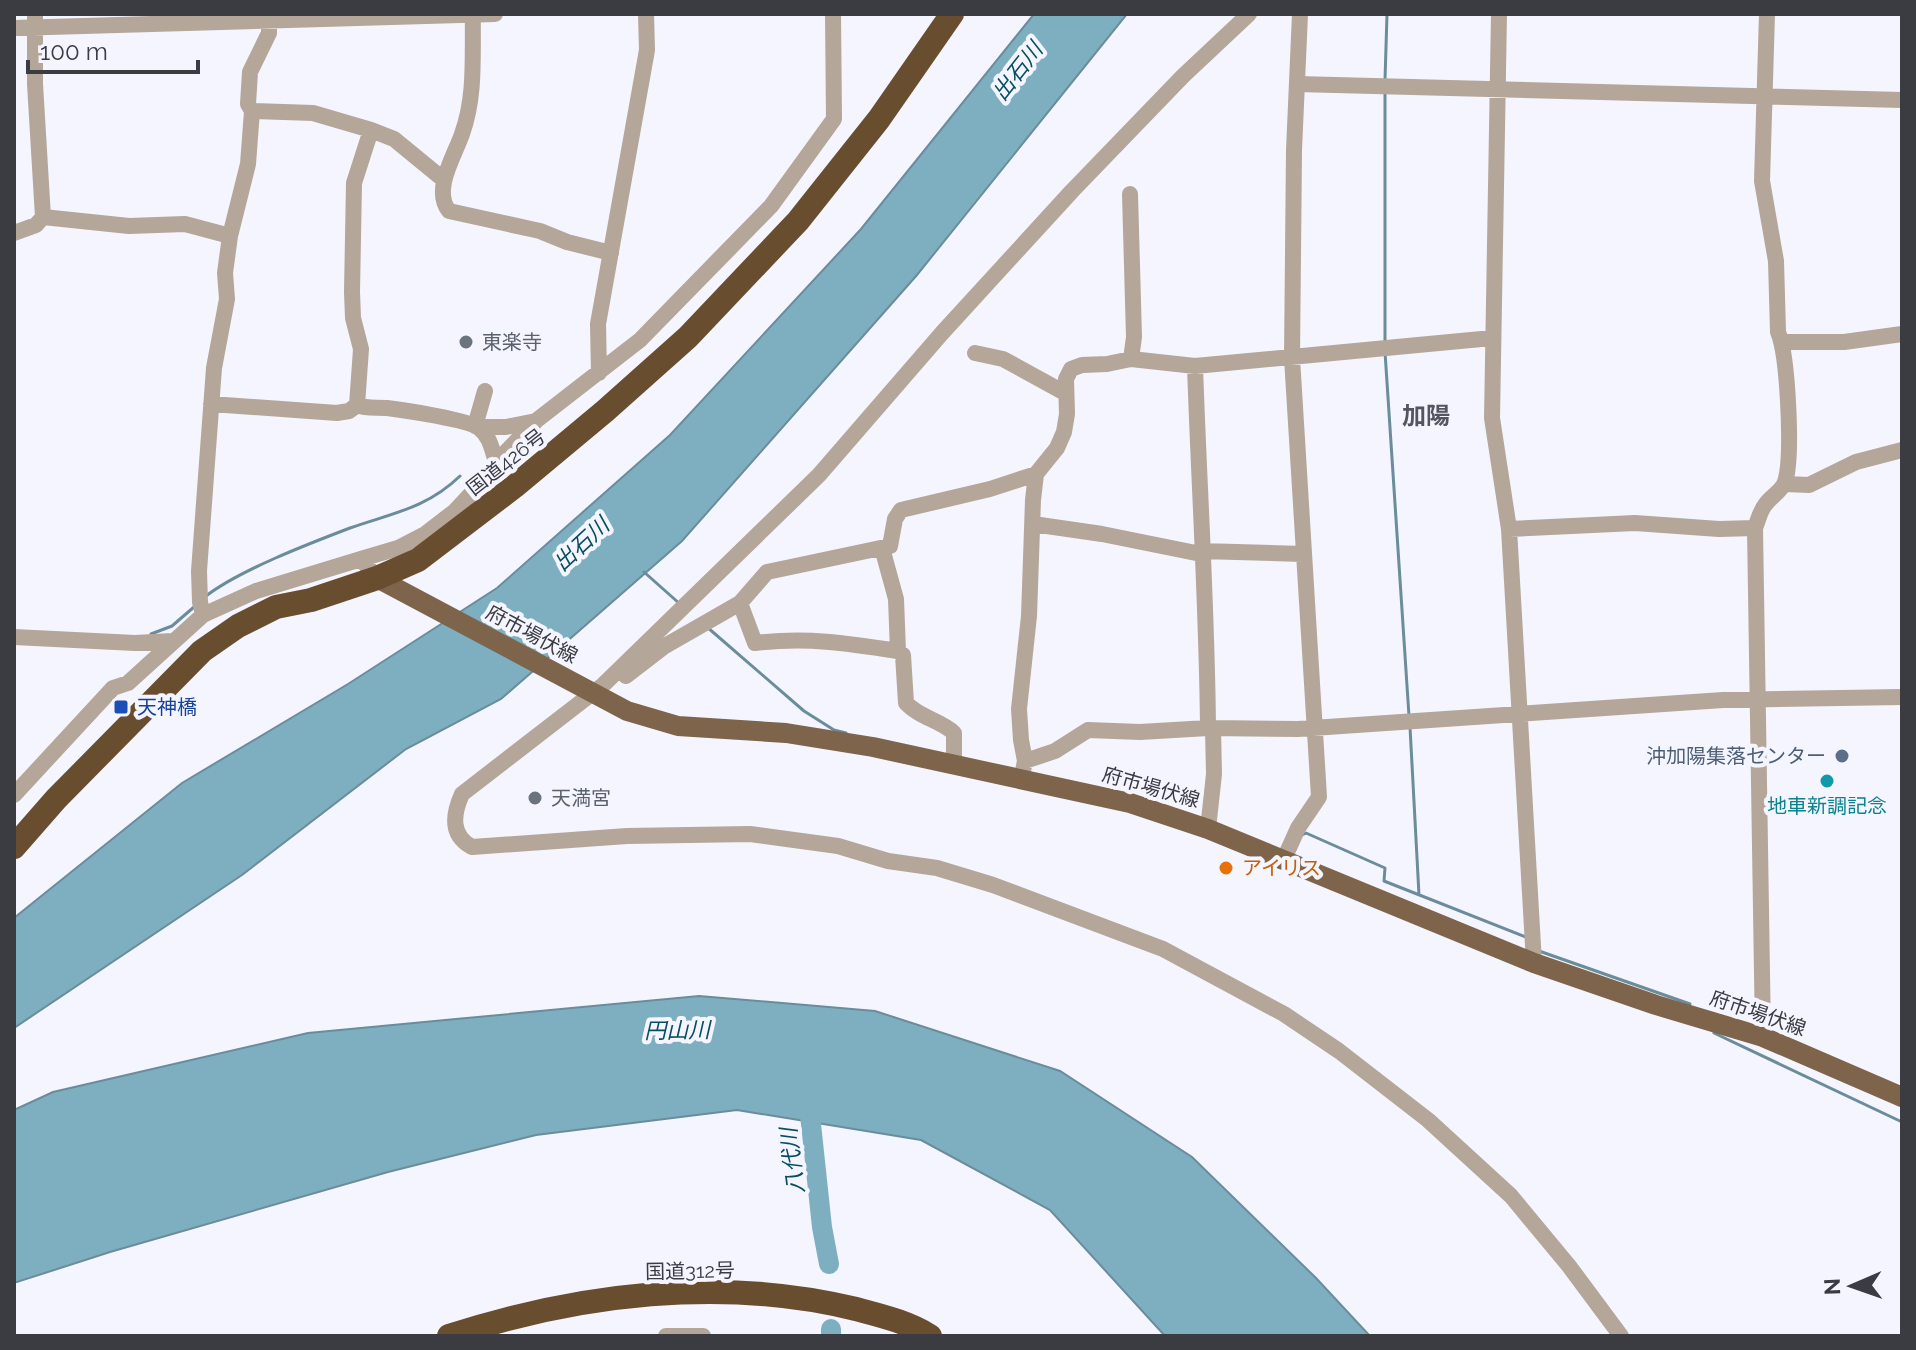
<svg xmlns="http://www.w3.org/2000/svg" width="1916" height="1350" viewBox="0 0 1916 1350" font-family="Raleway,'Noto Sans JP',sans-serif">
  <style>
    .water { fill: #7eafc1; stroke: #6a8c9b; stroke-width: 2 }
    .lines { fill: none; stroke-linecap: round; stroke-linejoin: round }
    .stream { stroke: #6a8c9b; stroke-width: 3 }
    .river { stroke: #7eafc1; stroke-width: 20 }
    .minor { stroke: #b4a698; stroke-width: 16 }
    .major { stroke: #7d644b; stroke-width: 20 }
    .highway { stroke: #694d2f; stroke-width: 24 }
    .worship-dot { fill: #6b7280; stroke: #f4f5ff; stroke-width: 3 }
    .transit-dot { fill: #1a4fb4; stroke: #f4f5ff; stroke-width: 3 }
    .service-dot { fill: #5c6f8a; stroke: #f4f5ff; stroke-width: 3 }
    .culture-dot { fill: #0f9aa8; stroke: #f4f5ff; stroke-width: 3 }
    .food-dot { fill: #e8710a; stroke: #f4f5ff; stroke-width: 3 }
    .labels { text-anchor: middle; stroke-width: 8; stroke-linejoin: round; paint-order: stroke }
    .worship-label { font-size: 20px; fill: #5b616d; stroke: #f4f5ff; text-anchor: start }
    .street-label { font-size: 20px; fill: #3b3c41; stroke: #f4f5ff }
    .transit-label { font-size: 20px; fill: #164399; stroke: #f4f5ff; text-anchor: start }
    .service-label { font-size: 20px; fill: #4e5e75; stroke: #f4f5ff; text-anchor: end }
    .culture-label { font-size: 20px; fill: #0d838f; stroke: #f4f5ff }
    .food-label { font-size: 20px; fill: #c56008; stroke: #f4f5ff; text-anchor: start }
    .water-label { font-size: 22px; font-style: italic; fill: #064e61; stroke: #f4f5ff }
    .quarter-label { font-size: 24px; font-weight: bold; fill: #54555f; stroke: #f4f5ff }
  </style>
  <rect width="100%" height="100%" fill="#f4f5ff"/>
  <path class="water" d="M1034 14H1127L917 275 682 541 501 699 406 749 242 875 14 1028V918L182 783 348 684 497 588 670 435 861 229Z
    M699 996 875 1011 1060 1071 1192 1157 1316 1278 1370 1336H1165L1050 1210 921 1140 737 1110 536 1135 388 1172 110 1252 14 1283V1110L53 1092 308 1033Z"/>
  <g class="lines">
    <path class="stream" d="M1385 80 1387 14
      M1385 340V92
      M1385 352 1409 716
      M644 572 680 604
      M206 596C240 570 308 544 350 528 393 513 427 508 460 476
      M707 627 804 711 834 730 846 733
      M151 634 172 626 194 607
      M1410 727 1419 895
      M1302 835 1306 833 1385 868 1384 881 1526 937
      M1539 951 1690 1004
      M1714 1033 1902 1122"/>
    <path class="river" d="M808 1096 822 1227 829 1264
      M831 1329V1336"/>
    <path class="minor" d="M35 14V84L43 217
      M1249 14 1183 76 1072 191 942 333 819 475 603 685 462 794C453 814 450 835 472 847L627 836 750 834 838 846 888 861 937 868 993 885 1163 949 1284 1014 1339 1051 1428 1120 1511 1196 1569 1266 1621 1336
      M1499 14 1492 418 1509 529 1534 963
      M473 15C472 55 476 95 462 134 455 155 432 190 449 211L540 231 567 242 611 253
      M14 28 495 14
      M1297 84 1902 100
      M252 111 313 113 371 130
      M1130 194 1134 337 1131 359
      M43 217 129 226 185 224 230 236
      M14 233 36 225 43 217
      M1782 342H1844L1902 334
      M975 353 1003 359 1065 393
      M1195 366C1199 487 1207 607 1208 728
      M599 373 598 324 647 50 646 14
      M211 404 337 413 349 411 357 405
      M357 405 361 349 353 318 352 292 354 183 371 130 394 139 444 180
      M357 405C367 409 376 407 387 408 404 410 469 420 479 428 490 436 492 450 496 462
      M475 426 485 391
      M478 427H506L536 421
      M1785 484 1809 485 1856 462 1902 450
      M1033 524 1102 534 1201 554
      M1509 529 1635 523 1719 529 1755 528
      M882 548 896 599 898 651 903 655 906 703C920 718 940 720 954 733V765
      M1201 551 1303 554
      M377 578 361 559 398 548 425 534 455 511 481 483 496 462 537 420 640 340 771 206 834 119 833 14
      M740 603 755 643C807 637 846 643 898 651
      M203 615 200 602 199 571 214 368 227 299 225 273 230 236 248 164 252 111 248 104 250 72 269 33V21
      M14 637 135 643 173 641
      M626 676 665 646 740 603 767 572 890 546 895 519 901 510 990 489 1036 474
      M1025 761 1055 751 1088 730 1140 732 1208 728 1298 729 1723 700 1902 697
      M1023 771 1025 761 1021 740 1019 709 1029 616 1033 500 1036 474 1057 448 1064 432 1067 414 1066 379 1071 369 1082 365 1107 364 1131 359 1195 366 1492 338
      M14 795 113 688 128 683 203 615 256 591 361 559
      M1208 829 1214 774 1213 729
      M1284 859 1298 828 1319 797 1292 358 1294 150 1300 14
      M1763 1037 1755 528C1758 521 1760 511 1765 505 1770 497 1782 491 1785 482 1793 457 1788 356 1778 332L1776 261 1762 181 1767 14
      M666 1336H703"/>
    <path class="major" d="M377 578 627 711 678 726 786 733 873 747 1130 803 1208 829 1534 963 1656 1005 1763 1037 1902 1097"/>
    <path class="highway" d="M14 847 56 799 202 651 238 626 276 607 311 600 377 578 418 560 515 486 605 411 688 337 798 221 879 119 952 14
      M449 1336C578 1294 722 1276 856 1309 882 1316 908 1322 930 1336"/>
  </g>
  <g class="worship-dot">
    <circle cx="466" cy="342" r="8"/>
    <circle cx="535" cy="798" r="8"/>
  </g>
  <rect class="transit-dot" x="113" y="699" width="16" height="16" rx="4"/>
  <circle class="service-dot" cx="1842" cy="756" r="8"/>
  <circle class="culture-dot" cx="1827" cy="781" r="8"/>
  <circle class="food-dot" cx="1226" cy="868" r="8"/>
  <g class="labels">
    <g class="worship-label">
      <text x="482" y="349">東楽寺</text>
      <text x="551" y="805">天満宮</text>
    </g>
    <g class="street-label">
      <text transform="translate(506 462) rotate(-38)" y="7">国道426号</text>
      <text transform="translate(532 634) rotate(28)" y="7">府市場伏線</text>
      <text transform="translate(1151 787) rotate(16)" y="7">府市場伏線</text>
      <text transform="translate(1758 1013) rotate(19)" y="7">府市場伏線</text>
      <text transform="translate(690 1271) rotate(-1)" y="7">国道312号</text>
    </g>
    <g class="transit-label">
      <text x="137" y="714">天神橋</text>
    </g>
    <g class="service-label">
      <text x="1826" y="763">沖加陽集落センター</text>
    </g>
    <g class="culture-label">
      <text x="1827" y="813">地車新調記念</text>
    </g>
    <g class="food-label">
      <text x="1242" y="875">アイリス</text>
    </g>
    <g class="water-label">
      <text transform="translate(1017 71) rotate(-52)" y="8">出石川</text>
      <text transform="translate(581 544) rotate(-43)" y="8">出石川</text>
      <text transform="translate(677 1030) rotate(-1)" y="8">円山川</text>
      <text transform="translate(792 1161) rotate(-97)" y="8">八代川</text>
    </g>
    <g class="quarter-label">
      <text x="1426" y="424">加陽</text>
    </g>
  </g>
  <rect width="1916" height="1350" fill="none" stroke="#3b3c41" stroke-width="32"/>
  <g transform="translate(1852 1286) rotate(268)" stroke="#f4f5ff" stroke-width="6" paint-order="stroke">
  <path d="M0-6L14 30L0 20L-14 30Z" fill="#3b3c41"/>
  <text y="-12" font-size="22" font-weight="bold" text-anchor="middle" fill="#3b3c41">N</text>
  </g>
  <path d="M28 60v12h170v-12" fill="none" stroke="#3b3c41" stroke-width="4"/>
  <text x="40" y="60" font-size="24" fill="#3b3c41" stroke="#f4f5ff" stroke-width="6" paint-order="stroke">100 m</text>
</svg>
